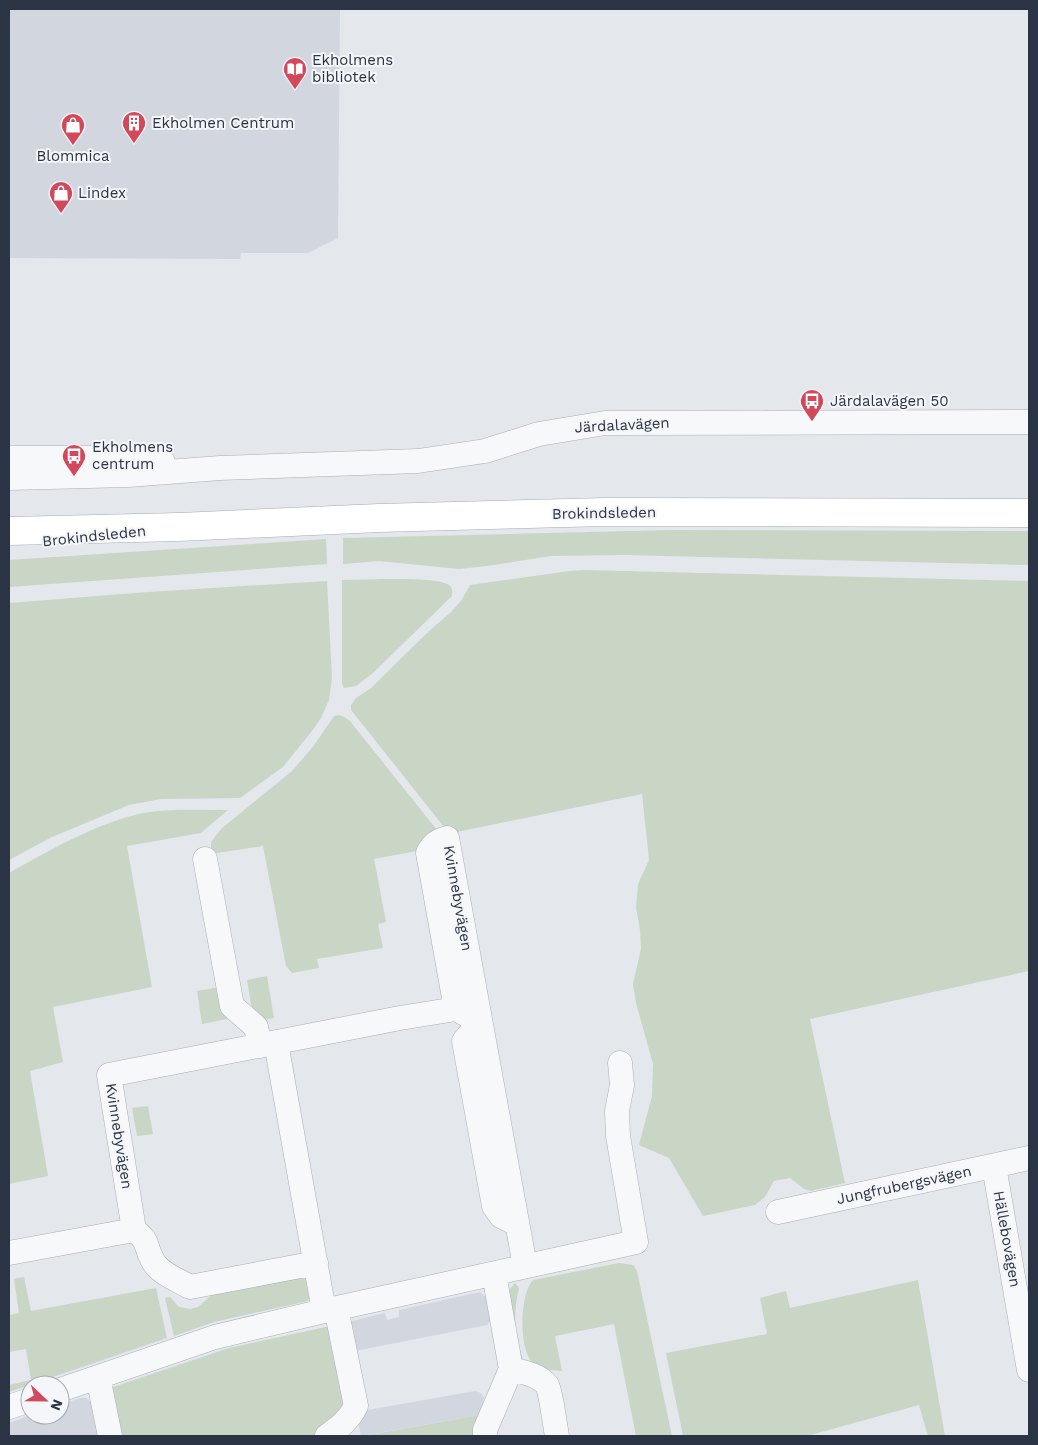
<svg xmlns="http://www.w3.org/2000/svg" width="1038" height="1445" viewBox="0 0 1038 1445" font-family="'Work Sans',sans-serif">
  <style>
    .built { fill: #d2d6de }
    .green { fill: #c9d6c5 }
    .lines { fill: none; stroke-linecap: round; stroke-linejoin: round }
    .minor-casing { stroke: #a9aeb7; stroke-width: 25 }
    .major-casing { stroke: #a3abb8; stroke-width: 29 }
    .minor { stroke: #f7f8fa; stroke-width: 24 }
    .major { stroke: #fff; stroke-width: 28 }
    .labels { text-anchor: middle; stroke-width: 4; stroke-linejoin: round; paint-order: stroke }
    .poi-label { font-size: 15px; fill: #2b3445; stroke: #f4f6f9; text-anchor: start }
    .street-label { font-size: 15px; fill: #2b3445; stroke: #f4f6f9 }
  </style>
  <rect width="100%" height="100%" fill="#e4e7ec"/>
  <path class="built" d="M9 9H340L338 238 308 253H241L240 259 9 258Z
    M480 1292 489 1300 492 1319 487 1325 355 1351 344 1323 385 1313 387 1320 399 1317V1310Z
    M475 1391 481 1393 484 1398 480 1415 361 1436 357 1416 362 1411Z
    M80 1398H86L91 1402 101 1436H9V1423L31 1415H60V1405Z"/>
  <path class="green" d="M672 530 1029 531V565L623 555 551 556 487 566 459 569 379 561 343 564V538Z
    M326 539 327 564 9 587V560Z
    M584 570 1029 581V971L810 1019 845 1183 811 1191 804 1189 790 1178 774 1181 765 1197 755 1205 703 1216 669 1158 639 1145 652 1096 653 1064 636 1003 633 984 641 949 640 930 636 908 638 884 649 860 642 794 452 833 444 827 351 710V705L356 698 371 688 427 633 451 612 461 601 470 585 569 571Z
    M385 579C399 579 439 578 449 585 453 588 452 592 452 596L373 673 356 686 344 688 342 684V580Z
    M327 581 332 678 329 700 321 718 312 731 283 767 240 798 161 799 129 805 52 837 9 860V603L148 592Z
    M339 715 344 717 350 721 437 830 422 850 374 859 386 922 378 924 383 948 317 959 319 968 292 973 286 966 263 846 211 854V842L222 828 292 771 312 748 334 716Z
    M228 810 201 833 127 846 152 987 53 1007 63 1062 30 1071 48 1176 9 1184V873C50 850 110 815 158 811 181 809 205 810 228 810Z
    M267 976 274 1018 254 1022 247 980Z
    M221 987 227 1019 202 1024 197 991Z
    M148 1106 153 1134 137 1136 132 1108Z
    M619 1263 633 1265 637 1271 672 1436H636L614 1324 555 1336 562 1371C553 1370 542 1370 535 1365 518 1353 519 1295 533 1280Z
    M309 1276 311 1295 308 1301 214 1322 174 1336 165 1298 170 1297 179 1307 190 1309 198 1307 216 1291Z
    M24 1277 31 1311 156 1288 167 1338 9 1392V1385L31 1380 26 1349 9 1352V1315L19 1313 14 1279Z
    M918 1280 945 1436H928L919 1405 807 1436H683L666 1353 767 1334 760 1298 786 1291 790 1308Z
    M515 1283 519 1288C513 1312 514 1339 524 1361L520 1359 507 1298 510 1289Z
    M335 1325 349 1401 332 1427 312 1436H117L110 1394 113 1387 229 1348Z
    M480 1415 477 1436H363Z"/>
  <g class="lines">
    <g class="minor-casing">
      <path id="minor" d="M9 458H128L163 462
        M9 478 128 475 220 468 418 461 485 451 539 434 605 423 1029 422
        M205 859 232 1006 256 1027 260 1046
        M456 1009 428 853C433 844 437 841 447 838L525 1266
        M276 1043 324 1311
        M994 1166 1029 1370
        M778 1212 1029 1158
        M134 1230C150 1242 144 1244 152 1259 158 1273 178 1280 190 1287L316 1263
        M9 1253 134 1230 109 1075 400 1018 456 1009 480 1022 464 1041 494 1206 501 1216 517 1224
        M511 1369C523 1372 539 1375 547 1385 551 1392 555 1426 557 1436
        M98 1377 110 1436
        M60 1390 215 1337 324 1311 636 1242 618 1136 617 1111 622 1085 620 1063
        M9 1407 30 1400
        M327 1436C340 1427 349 1420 356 1406L336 1308
        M485 1436V1430L511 1369 494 1274"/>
    </g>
    <g class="major-casing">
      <path id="major" d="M9 531 179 527 379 518 606 512 1029 513"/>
    </g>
    <use href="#minor" class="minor"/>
    <use href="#major" class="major"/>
  </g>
  <defs>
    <g id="library-pin" transform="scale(1.25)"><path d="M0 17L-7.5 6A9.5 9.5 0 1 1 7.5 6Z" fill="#d1495b" stroke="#f4f6f9"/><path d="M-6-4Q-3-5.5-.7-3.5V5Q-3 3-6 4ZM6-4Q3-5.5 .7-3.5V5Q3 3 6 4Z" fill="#fff"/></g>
    <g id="building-pin" transform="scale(1.25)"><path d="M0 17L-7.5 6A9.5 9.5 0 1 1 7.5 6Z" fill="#d1495b" stroke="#f4f6f9"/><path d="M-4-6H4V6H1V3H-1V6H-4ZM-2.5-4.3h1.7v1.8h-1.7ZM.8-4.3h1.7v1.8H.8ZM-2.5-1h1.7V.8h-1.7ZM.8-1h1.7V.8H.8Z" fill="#fff"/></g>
    <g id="shop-pin" transform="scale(1.25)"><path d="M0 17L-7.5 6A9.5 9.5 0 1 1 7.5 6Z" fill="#d1495b" stroke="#f4f6f9"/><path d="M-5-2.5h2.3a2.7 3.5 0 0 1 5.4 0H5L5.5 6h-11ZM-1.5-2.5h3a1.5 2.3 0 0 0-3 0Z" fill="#fff"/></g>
    <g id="bus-pin" transform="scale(1.25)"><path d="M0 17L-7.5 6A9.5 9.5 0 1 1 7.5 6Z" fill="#d1495b" stroke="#f4f6f9"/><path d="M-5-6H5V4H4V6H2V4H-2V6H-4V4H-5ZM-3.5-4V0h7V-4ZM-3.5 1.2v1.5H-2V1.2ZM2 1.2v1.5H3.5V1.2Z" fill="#fff"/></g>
  </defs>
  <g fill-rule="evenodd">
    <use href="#library-pin" x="295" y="69"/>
    <use href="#building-pin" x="134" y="123"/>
    <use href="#shop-pin" x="73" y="125"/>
    <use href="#shop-pin" x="61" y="193"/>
    <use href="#bus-pin" x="812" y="401"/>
    <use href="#bus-pin" x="74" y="456"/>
  </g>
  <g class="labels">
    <g class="poi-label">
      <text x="312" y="65">Ekholmens<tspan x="312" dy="17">bibliotek</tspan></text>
      <text x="152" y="128">Ekholmen Centrum</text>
      <text x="73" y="161" text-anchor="middle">Blommica</text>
      <text x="78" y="198">Lindex</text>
      <text x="830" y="406">Järdalavägen 50</text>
      <text x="92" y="452">Ekholmens<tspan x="92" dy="17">centrum</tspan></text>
    </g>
    <g class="street-label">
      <text transform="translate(622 425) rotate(-3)" y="5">Järdalavägen</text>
      <text transform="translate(604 513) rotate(-1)" y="5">Brokindsleden</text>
      <text transform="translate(94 536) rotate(-6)" y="5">Brokindsleden</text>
      <text transform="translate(458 898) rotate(80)" y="5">Kvinnebyvägen</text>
      <text transform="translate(119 1136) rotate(81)" y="5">Kvinnebyvägen</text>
      <text transform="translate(904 1185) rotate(-12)" y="5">Jungfrubergsvägen</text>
      <text transform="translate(1007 1239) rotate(80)" y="5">Hällebovägen</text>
    </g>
  </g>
  <rect width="1038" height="1445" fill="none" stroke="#2b3445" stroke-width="20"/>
  <g transform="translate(45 1400) rotate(112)"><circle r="24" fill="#f4f6f9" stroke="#a4a8b1"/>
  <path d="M0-4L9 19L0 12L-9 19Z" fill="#d1495b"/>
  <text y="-8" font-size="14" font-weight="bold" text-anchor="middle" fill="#2b3445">N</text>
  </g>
</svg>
